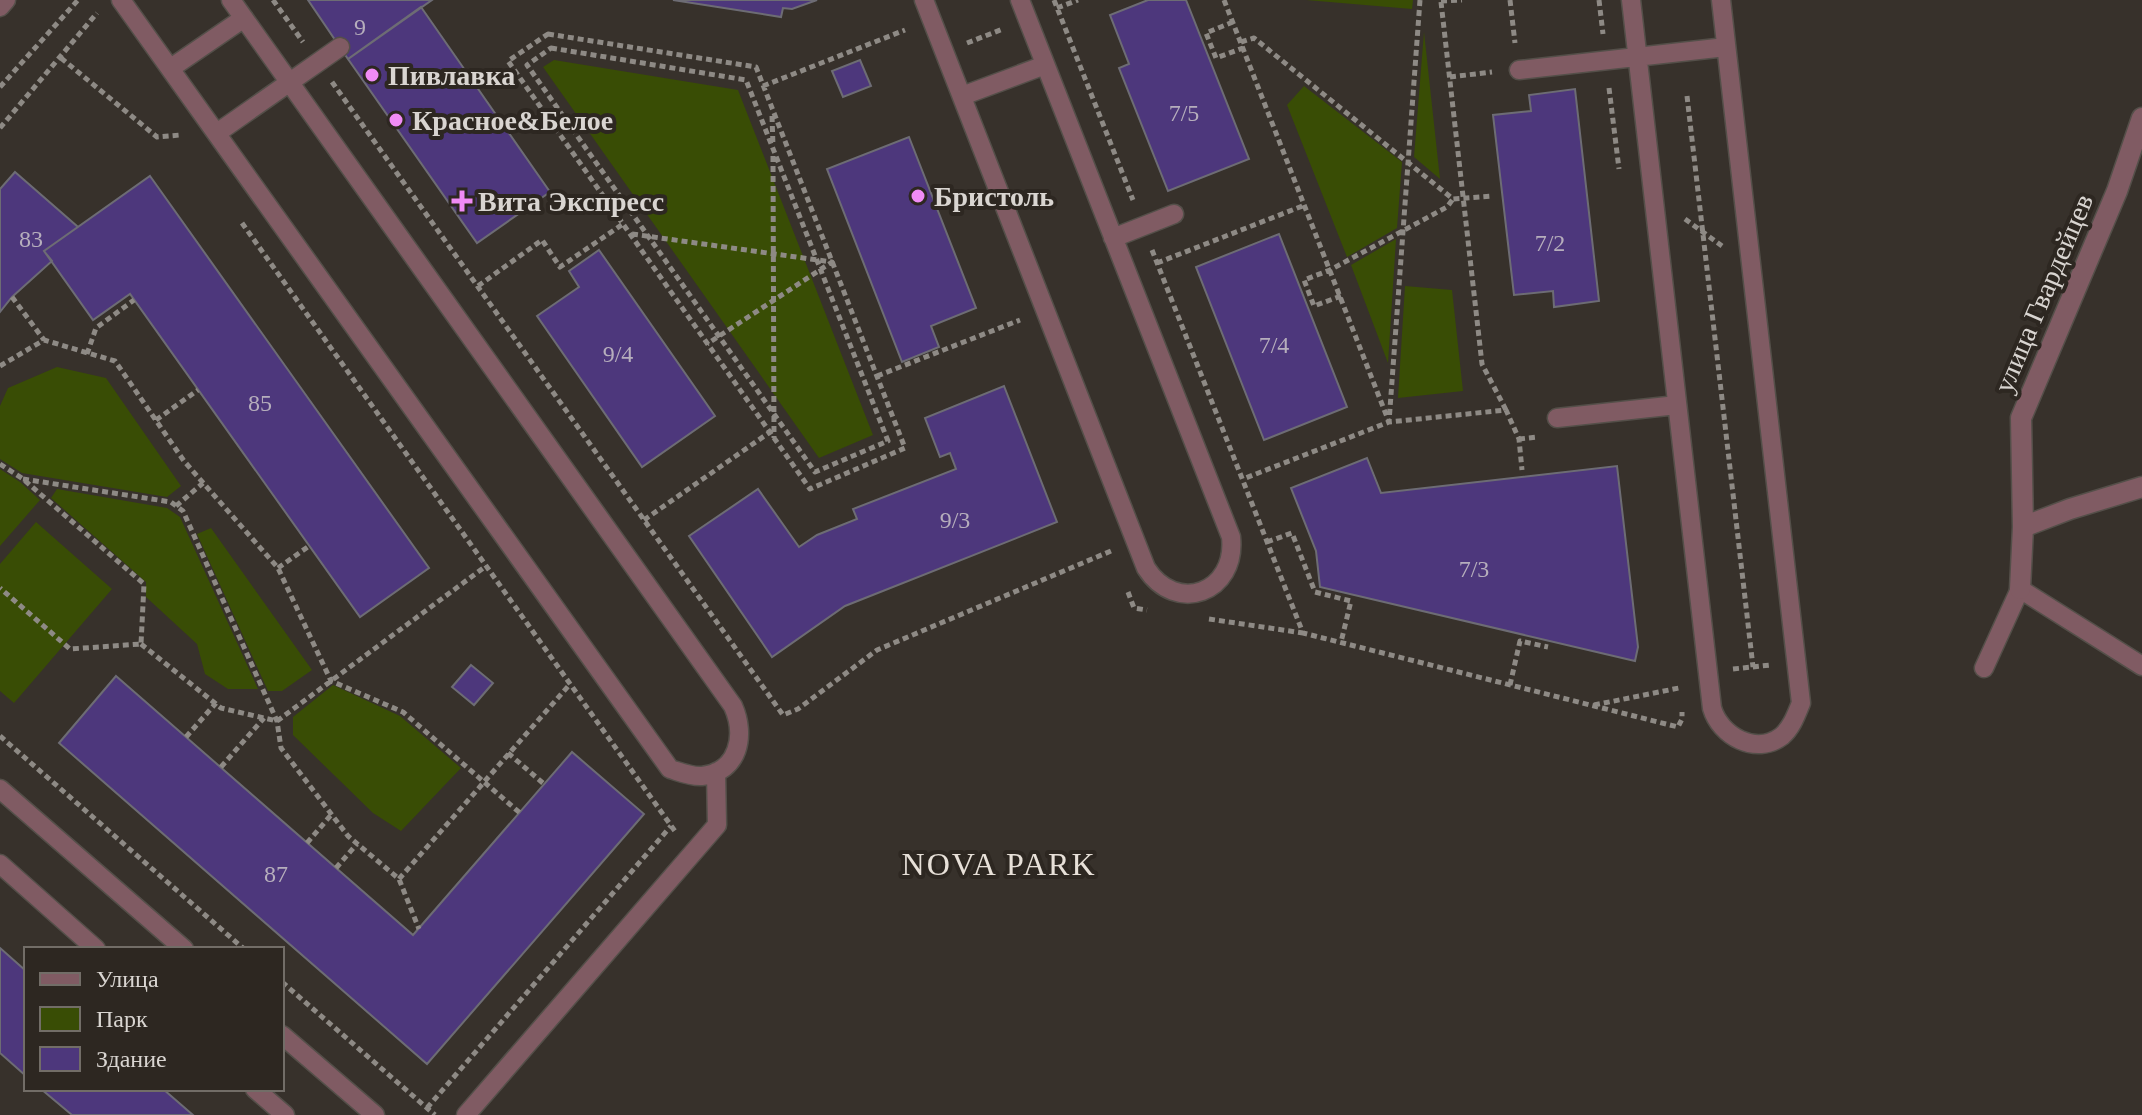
<svg xmlns="http://www.w3.org/2000/svg" width="2142" height="1115" viewBox="0 0 2142 1115" font-family="Georgia,serif">
  <style>
    .green { fill: #394d05 }
    .building { fill: #4d377c; stroke: #6d6c74; stroke-width: 2 }
    .lines { fill: none; stroke-linecap: round; stroke-linejoin: round }
    .lane-casing { stroke: #544f49; stroke-width: 21 }
    .street-casing { stroke: #544f49; stroke-width: 23 }
    .path { stroke: #8e8a85; stroke-width: 5; stroke-dasharray: 6 4; stroke-linecap: butt }
    .lane { stroke: #805b63; stroke-width: 18 }
    .street { stroke: #805b63; stroke-width: 20 }
    .poi-dot { fill: #f08bf5; stroke: #2d2721; stroke-width: 3 }
    .labels { text-anchor: middle; stroke-width: 8; stroke-linejoin: round; paint-order: stroke }
    .number-label { font-size: 24px; fill: #b6aebc }
    .poi-label { font-size: 28px; font-weight: bold; fill: #d9d5d1; stroke: #2d2721; text-anchor: start }
    .street-label { font-size: 28px; fill: #d9d5d1; stroke: #2d2721 }
    .quarter-label { font-size: 32px; letter-spacing: 2px; fill: #e7e0d8; stroke: #2d2721 }
  </style>
  <rect width="100%" height="100%" fill="#37312b"/>
  <path class="green" d="M1306 0H1413L1412 9Z
    M1424 32 1440 179 1414 157Z
    M554 60 738 90 873 435 819 458 543 67Z
    M1304 86 1402 162 1397 228 1347 257 1287 105Z
    M1396 239 1388 363 1351 265Z
    M1405 286 1452 290 1463 391 1398 398Z
    M57 367 106 378 181 486 167 497 22 473 0 459V406L8 388Z
    M0 469 20 482 40 500 0 546Z
    M57 489 167 508 180 517 258 689H228L205 674 197 644 146 597V582L51 498Z
    M36 522 112 589 14 703 0 691V564Z
    M211 528 312 670 282 691H268L197 534Z
    M333 685 400 716 461 768 401 831 373 813 293 735V717Z"/>
  <path class="building" d="M308 0H432L348 59Z
    M673 0H817L792 9 783 8 781 17Z
    M1148 0H1186L1249 159 1168 191 1119 68 1129 64 1110 15Z
    M421 7 550 192 477 243 348 59Z
    M860 60 871 86 843 97 832 71Z
    M1575 89 1599 301 1554 307 1553 291 1514 295 1493 115 1531 111 1529 95Z
    M909 137 976 308 931 326 939 347 902 362 827 169Z
    M15 172 78 227 44 251 52 261 12 297 0 312V189Z
    M150 176 429 568 360 617 130 294 93 320 44 251Z
    M1279 234 1347 407 1264 440 1196 267Z
    M599 250 715 416 642 467 537 316 579 287 569 271Z
    M1004 386 1057 522 845 606 772 657 689 536 758 489 799 547 817 535 857 519 853 509 956 469 950 453 940 457 925 418Z
    M1367 458 1381 493 1617 466 1638 647 1635 661 1320 587 1316 551 1291 488Z
    M471 665 493 683 474 705 452 687Z
    M116 676 413 935 572 752 644 814 427 1064 59 743Z
    M0 948 26 971V1076L0 1053Z
    M41 1089H163L193 1115H72Z"/>
  <g class="lines">
    <g class="lane-casing">
      <path id="lane" d="M121 0 670 769C680 772 691 777 702 776 739 772 746 735 733 706L231 0
        M924 0 1146 568C1176 615 1237 593 1231 537L1020 0
        M1631 0 1712 708C1720 736 1756 756 1782 736 1792 727 1796 715 1801 703L1721 0
        M0 7 6 0
        M171 68 244 18
        M1519 70 1726 47
        M962 96 1045 65
        M217 133 340 47
        M1113 238 1174 214
        M1557 418 1677 405
        M1984 668 2020 589 2142 666
        M0 789 184 949
        M0 864 96 949
        M282 1035 375 1115
        M255 1089 285 1115
        M466 1115 717 825 716 772"/>
    </g>
    <g class="street-casing">
      <path id="street" d="M2023 527 2070 509 2142 487
        M2020 589 2023 527 2021 418 2117 191 2142 118"/>
    </g>
    <path class="path" d="M273 0 303 42
      M1054 0 1133 200
      M1224 0 1389 422 1243 479
      M1420 0 1389 422 1506 410 1519 439 1522 470
      M1510 0 1515 43
      M1599 0 1603 34
      M1441 1 1462 0
      M1441 2 1482 364 1506 410
      M1057 8 1078 0
      M1233 22 1206 33 1216 58 1243 48
      M548 34 756 67 905 448 810 489 508 61Z
      M1241 42 1254 38 1453 199 1493 196
      M967 43 1003 29
      M551 48 746 80 888 441 815 472 527 65Z
      M61 58 157 137 180 135
      M1450 77 1492 72
      M332 82 783 715 798 709 877 650 1111 551
      M763 86 905 30
      M0 87 78 0
      M1609 88 1619 169
      M1687 96 1753 667
      M772 116 773 146
      M0 128 97 13
      M773 156 774 438
      M1685 219 1722 246
      M242 223 677 834
      M632 234 832 262 707 344
      M1152 250 1303 633 1678 727 1682 719V712
      M1157 263 1305 205
      M478 286 542 240 560 267 623 224
      M1341 296 1314 306 1304 280 1330 270 1447 207 1453 199
      M12 297 44 340
      M87 354 96 328 134 300
      M0 366 44 340 115 361 184 461 278 568 331 681 403 712 520 813
      M877 376 1020 320
      M156 420 198 390
      M1519 439 1538 437
      M0 464 23 479 144 584 141 644 70 649 0 588
      M23 479 171 502 183 511 277 721 281 748 348 836 399 879 419 929
      M176 506 203 483
      M644 520 770 432
      M1267 542 1292 533 1315 592 1351 601 1341 642
      M278 568 309 546
      M1128 592 1134 608 1147 610
      M1209 619 1303 633
      M141 644 221 708 277 721 486 566
      M1733 669 1771 665
      M1510 685 1520 641 1548 647
      M1594 705 1679 688
      M0 736 244 949
      M186 737 216 703
      M508 753 544 784
      M221 767 264 718
      M307 843 331 815
      M336 868 357 844
      M399 879 570 684
      M282 982 435 1115
      M427 1108 671 826"/>
    <use href="#lane" class="lane"/>
    <use href="#street" class="street"/>
  </g>
  <g class="poi-dot">
    <circle cx="372" cy="75" r="8"/>
    <circle cx="396" cy="120" r="8"/>
    <circle cx="918" cy="196" r="8"/>
    <path d="M458 189h8v8h8v8h-8v8h-8v-8h-8v-8h8z"/>
  </g>
  <g class="labels">
    <g class="number-label">
      <text x="360" y="35">9</text>
      <text x="1184" y="121">7/5</text>
      <text x="31" y="247">83</text>
      <text x="1550" y="251">7/2</text>
      <text x="1274" y="353">7/4</text>
      <text x="618" y="362">9/4</text>
      <text x="260" y="411">85</text>
      <text x="955" y="528">9/3</text>
      <text x="1474" y="577">7/3</text>
      <text x="276" y="882">87</text>
    </g>
    <g class="poi-label">
      <text x="388" y="85">Пивлавка</text>
      <text x="412" y="130">Красное&amp;Белое</text>
      <text x="934" y="206">Бристоль</text>
      <text x="478" y="211">Вита Экспресс</text>
    </g>
    <g class="street-label">
      <text transform="translate(2043 293) rotate(-67)" y="10">улица Гвардейцев</text>
    </g>
    <g class="quarter-label">
      <text x="999" y="875">NOVA PARK</text>
    </g>
  </g>
  <rect x="24" y="947" width="260" height="144" fill="#2d2721" stroke="#726d67" stroke-width="2"/>
  <rect x="40" y="973" width="40" height="12" fill="#805b63" stroke="#726d67" stroke-width="2"/>
  <text x="96" y="987" font-size="24" fill="#d9d5d1">Улица</text>
  <rect x="40" y="1007" width="40" height="24" fill="#394d05" stroke="#726d67" stroke-width="2"/>
  <text x="96" y="1027" font-size="24" fill="#d9d5d1">Парк</text>
  <rect x="40" y="1047" width="40" height="24" fill="#4d377c" stroke="#726d67" stroke-width="2"/>
  <text x="96" y="1067" font-size="24" fill="#d9d5d1">Здание</text>
</svg>
